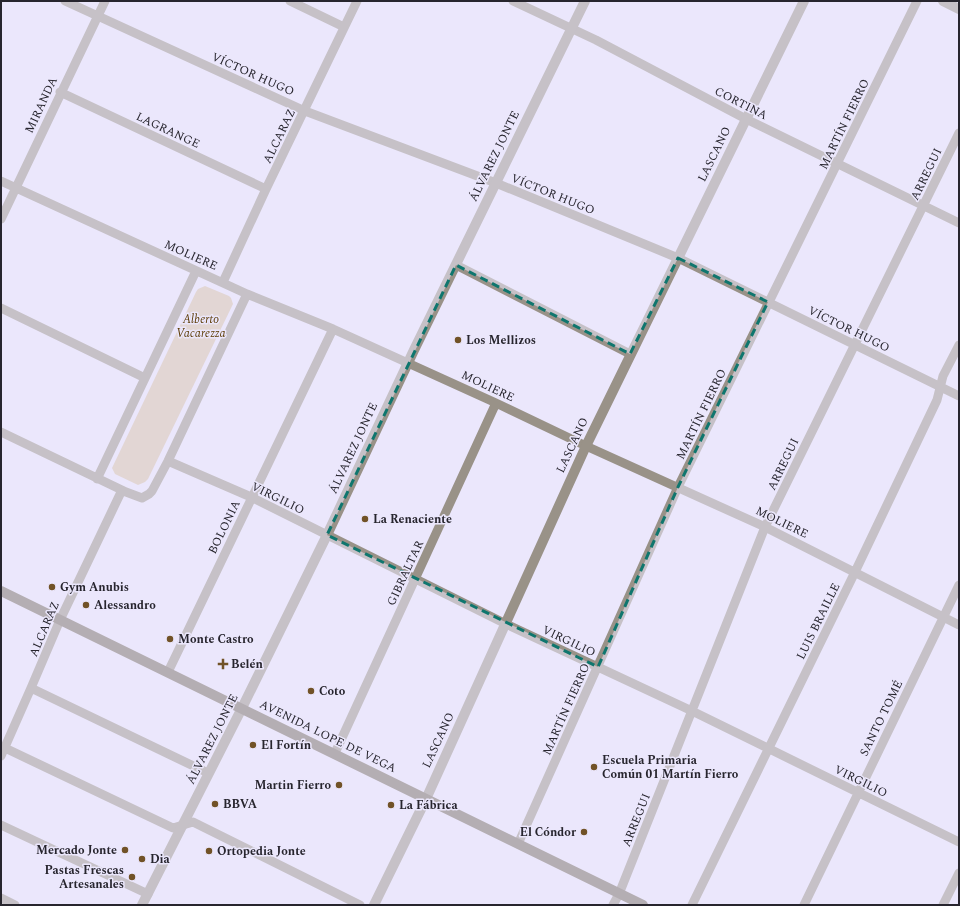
<svg xmlns="http://www.w3.org/2000/svg" width="960" height="906" viewBox="0 0 960 906" font-family="Spectral,serif">
  <style>
    .green { fill: #d7c1a5 }
    .lines { fill: none; stroke-linecap: round; stroke-linejoin: round }
    .minor { stroke: #999288; stroke-width: 9 }
    .tertiary { stroke: #999288; stroke-width: 10 }
    .secondary { stroke: #72685b; stroke-width: 10 }
    .marked { fill: none; stroke: #0f766e; stroke-width: 3; stroke-dasharray: 8 5; stroke-linejoin: round }
    .poi-dot { fill: #715227; stroke: #ebe7fc; stroke-width: 1.5 }
    .labels { text-anchor: middle; stroke-width: 3; stroke-linejoin: round; paint-order: stroke }
    .street-label { font-size: 12px; fill: #27252e; stroke: #ebe7fc }
    .park-label { font-size: 12px; font-style: italic; fill: #5c3b04; stroke: #ebe7fc }
    .poi-label { font-size: 12px; font-weight: bold; fill: #27252e; stroke: #ebe7fc; text-anchor: start }
  </style>
  <rect width="100%" height="100%" fill="#ebe7fc"/>
  <path class="green" d="M205 286 229 296 231 298 233 304 148 479 145 482 138 485 115 474 112 468 196 292 198 289Z"/>
  <g class="lines">
    <path class="minor" d="M65 1 305 111 496 183 678 258 959 396
      M290 1 344 27
      M513 1 596 40 746 119 959 223
      M60 92 266 189
      M1 181 247 294 333 329 496 403 586 446 765 527 959 625
      M1 219 105 1
      M456 265 630 354
      M223 282 266 189 357 1
      M1 308 145 378
      M1 432 126 492 142 498 149 494 152 491 168 461 247 294
      M168 461 251 497 506 624 692 711 959 842
      M97 479 196 271
      M168 672 333 329
      M31 688 208 773
      M5 748 173 828 193 822 360 905
      M335 753 496 403
      M1 756 31 688 60 620 122 490
      M1 825 148 894
      M518 844 678 487 917 1
      M1 898 15 905
      M613 905 619 894 765 527 959 133
      M692 905 855 572 937 400 943 376 959 345
      M804 905 959 585
      M943 905 959 873"/>
    <path class="tertiary" d="M943 1 959 9
      M142 905 242 708 327 535 414 350 585 1
      M374 905 426 799 586 446 804 1"/>
    <path class="secondary" d="M1 591 643 905"/>
  </g>
  <path d="M0 0H960V906H0ZM678 258 768 302 678 487 598 667 327 535 456 265 630 354Z" fill="#ebe7fc" fill-opacity=".55" fill-rule="evenodd"/>
  <path class="marked" d="M678 258 768 302 678 487 598 667 327 535 456 265 630 354Z"/>
  <g class="poi-dot">
    <circle cx="458" cy="340" r="4"/>
    <circle cx="365" cy="519" r="4"/>
    <circle cx="52" cy="587" r="4"/>
    <circle cx="86" cy="605" r="4"/>
    <circle cx="170" cy="639" r="4"/>
    <path d="M221 658h4v4h4v4h-4v4h-4v-4h-4v-4h4z"/>
    <circle cx="311" cy="691" r="4"/>
    <circle cx="253" cy="745" r="4"/>
    <circle cx="594" cy="767" r="4"/>
    <circle cx="339" cy="785" r="4"/>
    <circle cx="215" cy="804" r="4"/>
    <circle cx="391" cy="805" r="4"/>
    <circle cx="584" cy="832" r="4"/>
    <circle cx="125" cy="850" r="4"/>
    <circle cx="209" cy="851" r="4"/>
    <circle cx="142" cy="859" r="4"/>
    <circle cx="132" cy="877" r="4"/>
  </g>
  <g class="labels">
    <g class="street-label">
      <text transform="translate(253 74) rotate(24)" y="4">VÍCTOR HUGO</text>
      <text transform="translate(741 103) rotate(27)" y="4">CORTINA</text>
      <text transform="translate(41 105) rotate(-65)" y="4">MIRANDA</text>
      <text transform="translate(844 124) rotate(-64)" y="4">MARTÍN FIERRO</text>
      <text transform="translate(168 130) rotate(25)" y="4">LAGRANGE</text>
      <text transform="translate(279 136) rotate(-64)" y="4">ALCARAZ</text>
      <text transform="translate(714 154) rotate(-64)" y="4">LASCANO</text>
      <text transform="translate(494 156) rotate(-64)" y="4">ÁLVAREZ JONTE</text>
      <text transform="translate(926 174) rotate(-64)" y="4">ARREGUI</text>
      <text transform="translate(553 194) rotate(22)" y="4">VÍCTOR HUGO</text>
      <text transform="translate(191 255) rotate(24)" y="4">MOLIERE</text>
      <text transform="translate(849 329) rotate(26)" y="4">VÍCTOR HUGO</text>
      <text transform="translate(488 386) rotate(25)" y="4">MOLIERE</text>
      <text transform="translate(701 414) rotate(-64)" y="4">MARTÍN FIERRO</text>
      <text transform="translate(572 445) rotate(-65)" y="4">LASCANO</text>
      <text transform="translate(353 448) rotate(-65)" y="4">ÁLVAREZ JONTE</text>
      <text transform="translate(783 464) rotate(-64)" y="4">ARREGUI</text>
      <text transform="translate(278 498) rotate(26)" y="4">VIRGILIO</text>
      <text transform="translate(782 522) rotate(26)" y="4">MOLIERE</text>
      <text transform="translate(224 527) rotate(-64)" y="4">BOLONIA</text>
      <text transform="translate(405 573) rotate(-65)" y="4">GIBRALTAR</text>
      <text transform="translate(818 621) rotate(-64)" y="4">LUIS BRAILLE</text>
      <text transform="translate(44 629) rotate(-67)" y="4">ALCARAZ</text>
      <text transform="translate(569 641) rotate(25)" y="4">VIRGILIO</text>
      <text transform="translate(566 709) rotate(-66)" y="4">MARTÍN FIERRO</text>
      <text transform="translate(881 718) rotate(-64)" y="4">SANTO TOMÉ</text>
      <text transform="translate(328 736) rotate(26)" y="4">AVENIDA LOPE DE VEGA</text>
      <text transform="translate(212 739) rotate(-63)" y="4">ÁLVAREZ JONTE</text>
      <text transform="translate(438 740) rotate(-65)" y="4">LASCANO</text>
      <text transform="translate(861 781) rotate(26)" y="4">VIRGILIO</text>
      <text transform="translate(636 820) rotate(-68)" y="4">ARREGUI</text>
    </g>
    <g class="park-label">
      <text x="201" y="323">Alberto<tspan x="201" dy="14">Vacarezza</tspan></text>
    </g>
    <g class="poi-label">
      <text x="466" y="344">Los Mellizos</text>
      <text x="373" y="523">La Renaciente</text>
      <text x="60" y="591">Gym Anubis</text>
      <text x="94" y="609">Alessandro</text>
      <text x="178" y="643">Monte Castro</text>
      <text x="231" y="668">Belén</text>
      <text x="319" y="695">Coto</text>
      <text x="261" y="749">El Fortín</text>
      <text x="602" y="764">Escuela Primaria<tspan x="602" dy="14">Común 01 Martín Fierro</tspan></text>
      <text x="331" y="789" text-anchor="end">Martin Fierro</text>
      <text x="223" y="808">BBVA</text>
      <text x="399" y="809">La Fábrica</text>
      <text x="576" y="836" text-anchor="end">El Cóndor</text>
      <text x="117" y="854" text-anchor="end">Mercado Jonte</text>
      <text x="217" y="855">Ortopedia Jonte</text>
      <text x="150" y="863">Dia</text>
      <text x="124" y="874" text-anchor="end">Pastas Frescas<tspan x="124" dy="14">Artesanales</tspan></text>
    </g>
  </g>
  <rect width="960" height="906" fill="none" stroke="#27252e" stroke-width="4"/>
</svg>
